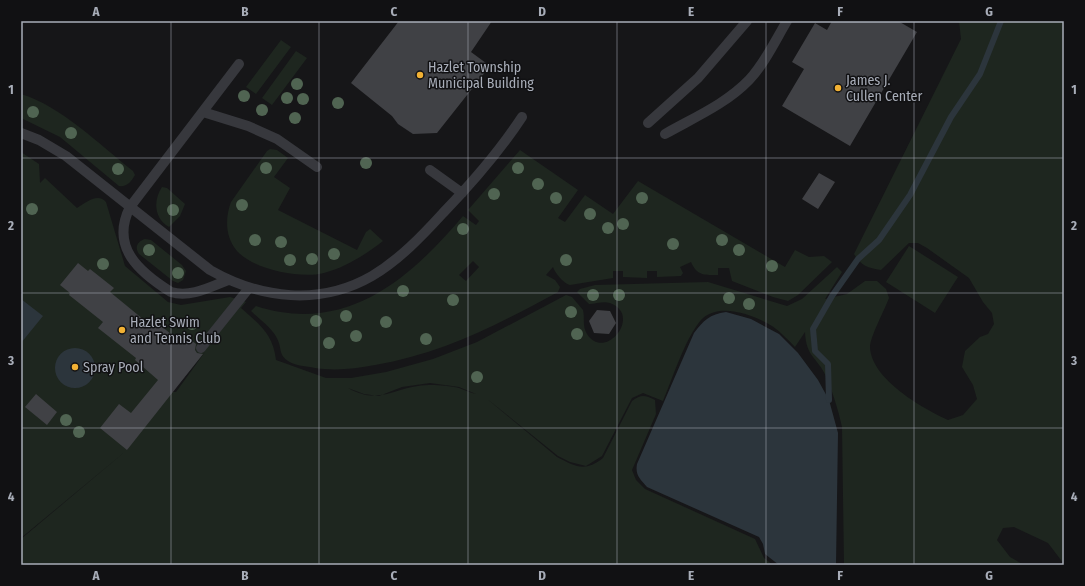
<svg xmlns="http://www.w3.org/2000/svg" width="1085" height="586" viewBox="0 0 1085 586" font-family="'Fira Sans Condensed',sans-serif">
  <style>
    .green { fill: #1e261f; fill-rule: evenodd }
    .water { fill: #2c353c }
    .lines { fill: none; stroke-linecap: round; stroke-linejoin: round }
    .stream { stroke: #2c353c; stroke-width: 6 }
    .building { fill: #404145 }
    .lane { stroke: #37383d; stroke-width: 10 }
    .tree { fill: #506452 }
    .grid { fill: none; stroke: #a8adb8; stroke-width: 1; stroke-opacity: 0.55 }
    .poi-dot { fill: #f2b134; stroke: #111113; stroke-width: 1.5 }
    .labels { text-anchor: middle; stroke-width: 3; stroke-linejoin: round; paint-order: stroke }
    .poi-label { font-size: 14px; fill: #a8adb8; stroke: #111113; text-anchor: start }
    .neatline { fill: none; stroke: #a8adb8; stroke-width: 1.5 }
    .grid-label { font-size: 13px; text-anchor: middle; font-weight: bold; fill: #a8adb8 }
  </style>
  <rect width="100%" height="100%" fill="#161618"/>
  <path class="green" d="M959 21H1064V564L1048 543 1014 527 1003 528 997 540 1010 557 1024 565H844L842 427C838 409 833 393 826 376 817 357 806 357 805 332L795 347C788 340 781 332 772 326 755 315 718 301 701 320 685 339 673 377 663 401L643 393 632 398 602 456 586 466 570 462 558 456 486 398 557 457C576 467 585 472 603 458L632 401C641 394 645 395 655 400L656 414 632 470 636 480 645 489 755 539 764 558 773 565H21V539L127 450 165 406 127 450 21 538V152L39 164 40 183 45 178 77 208C85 203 98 192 106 202L125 266 168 302 181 305 230 297 246 302 241 308C260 325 273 334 276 360L326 378H351L386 372 433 359 477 342 566 295 572 297 583 310C585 318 582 326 587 334 605 362 643 315 610 303 603 301 596 304 589 304L577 292 580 289 595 285 708 282 787 306 802 299 837 267 842 272 825 299 847 294 865 281H877L886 289 889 298C885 309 870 337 870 347 871 379 922 408 948 420L963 415 977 399 973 385 962 367 965 351 980 337 988 334 994 324 992 313 983 302 969 278 927 248 918 243H909L881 270C868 268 861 266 854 254L961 39ZM205 352 176 392H173V391ZM430 383 459 387 476 394C471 393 465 390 459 388 451 386 440 385 431 385 398 384 381 407 348 388L364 394 379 396 402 387Z
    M281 40 291 47 256 94 246 87Z
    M296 51 307 58 272 105 262 98Z
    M21 94C61 106 100 145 133 171L135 175C131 182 127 187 119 186L60 137 21 118Z
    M270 149 277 150 288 158 274 177 290 188 278 210 357 250 366 232 370 229 383 241C365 255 346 267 324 273 301 279 254 270 237 251 225 237 225 218 231 202L267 151Z
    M520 150 578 190 558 218 565 222 585 195 613 214 638 181 785 267 795 250 809 257 824 256 832 262 798 295 788 301 773 297 732 281 729 268H718V275C705 275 697 276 691 262L680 267 683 273 681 276 657 277V271H647V278L623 277V271H613V278L570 285C563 283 555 273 553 267L546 275 555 280 560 287 558 292C499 324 442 354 375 365 354 369 335 371 315 368 306 366 296 366 288 361 280 356 281 350 279 343 275 330 260 320 251 311L256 306C345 335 409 280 463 216L476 225 479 221 468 210ZM473 261 479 267 466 281 459 275Z
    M162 187 167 188 185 204 180 216 169 227C154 219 153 200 162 187Z
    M145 239 151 240 182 265 186 271 183 280 178 283 173 281 139 254C134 247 138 241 145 239Z
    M909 246 958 277 935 313 886 282Z"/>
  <path class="water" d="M21 299 43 316 21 343Z
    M726 312 751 319 779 334 798 353 818 380 829 400 838 433 836 565H779L765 554 763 544 759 537 647 487C640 479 635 475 637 464L694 333C703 321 710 314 726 312Z
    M55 368a20 20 0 1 1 40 0a20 20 0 1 1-40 0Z"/>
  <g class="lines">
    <path class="stream" d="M829 400 828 364 815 351 813 329 832 296 858 259 879 240 910 195 951 117 980 74 1001 21"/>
  </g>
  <path class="building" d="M399 21H492L471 52 490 66 437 133 413 134 398 124 392 116 351 83Z
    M832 21H898L917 32 850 146 782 106 804 69 792 62 815 23 827 30Z
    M819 173 835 182 818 209 802 199Z
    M78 263 88 271 90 269 114 288 110 292 149 324 154 320 178 340 183 334 196 344 195 350 197 353 203 354 127 450 100 428 119 404 131 413 158 380 135 360 136 358 98 328 103 322 69 295 70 293 60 285Z
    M597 310 610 311 616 323 609 334 594 333 589 321Z
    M36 394 57 412 47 425 25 407Z"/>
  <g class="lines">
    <path class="lane" d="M203 112 248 126 277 139 317 167
      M648 123 698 78 747 21
      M21 133 39 140 66 156 210 270C261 299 320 306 372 276 399 260 422 236 443 213 472 183 499 152 522 117
      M665 134C693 118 726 104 749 80 765 63 775 41 787 21
      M430 170 462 193
      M228 280C210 287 190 298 171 292 139 272 110 247 130 207L239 64
      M201 348 249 288"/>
  </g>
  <g class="tree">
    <circle cx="297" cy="84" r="6"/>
    <circle cx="244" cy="96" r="6"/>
    <circle cx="287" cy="98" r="6"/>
    <circle cx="303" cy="99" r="6"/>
    <circle cx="338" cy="103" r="6"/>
    <circle cx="262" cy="110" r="6"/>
    <circle cx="33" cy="112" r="6"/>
    <circle cx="295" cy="118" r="6"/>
    <circle cx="71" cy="133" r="6"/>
    <circle cx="366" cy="163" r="6"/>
    <circle cx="266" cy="168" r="6"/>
    <circle cx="518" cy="168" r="6"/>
    <circle cx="118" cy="169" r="6"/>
    <circle cx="538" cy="184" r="6"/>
    <circle cx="494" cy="194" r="6"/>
    <circle cx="556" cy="198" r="6"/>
    <circle cx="642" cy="198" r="6"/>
    <circle cx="242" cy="205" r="6"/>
    <circle cx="32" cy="209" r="6"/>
    <circle cx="173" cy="210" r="6"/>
    <circle cx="590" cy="214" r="6"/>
    <circle cx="623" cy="224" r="6"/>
    <circle cx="608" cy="228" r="6"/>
    <circle cx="463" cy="229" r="6"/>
    <circle cx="255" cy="240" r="6"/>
    <circle cx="722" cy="240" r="6"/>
    <circle cx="281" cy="242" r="6"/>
    <circle cx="673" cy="244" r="6"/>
    <circle cx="149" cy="250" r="6"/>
    <circle cx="739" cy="250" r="6"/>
    <circle cx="334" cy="254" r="6"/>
    <circle cx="312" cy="259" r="6"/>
    <circle cx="290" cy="260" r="6"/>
    <circle cx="566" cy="260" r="6"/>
    <circle cx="103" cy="264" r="6"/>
    <circle cx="772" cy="266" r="6"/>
    <circle cx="178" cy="273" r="6"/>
    <circle cx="403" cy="291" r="6"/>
    <circle cx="593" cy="295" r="6"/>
    <circle cx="619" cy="295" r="6"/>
    <circle cx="729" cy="298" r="6"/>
    <circle cx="453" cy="300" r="6"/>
    <circle cx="749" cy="304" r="6"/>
    <circle cx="571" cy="312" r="6"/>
    <circle cx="346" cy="316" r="6"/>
    <circle cx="316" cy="321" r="6"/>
    <circle cx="386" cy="322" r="6"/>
    <circle cx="192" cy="324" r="6"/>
    <circle cx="577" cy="334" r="6"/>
    <circle cx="356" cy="336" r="6"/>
    <circle cx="426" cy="339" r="6"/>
    <circle cx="329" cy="343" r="6"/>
    <circle cx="477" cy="377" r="6"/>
    <circle cx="66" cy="420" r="6"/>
    <circle cx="79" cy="432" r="6"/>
  </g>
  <path class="grid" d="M171 21V565M319 21V565M468 21V565M617 21V565M766 21V565M914 21V565M21 158H1064M21 293H1064M21 428H1064"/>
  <g class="poi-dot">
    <circle cx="420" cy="75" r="4"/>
    <circle cx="838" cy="88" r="4"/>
    <circle cx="122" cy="330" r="4"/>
    <circle cx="75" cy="367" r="4"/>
  </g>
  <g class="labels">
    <g class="poi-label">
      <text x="428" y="72">Hazlet Township<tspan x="428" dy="16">Municipal Building</tspan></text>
      <text x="846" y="85">James J.<tspan x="846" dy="16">Cullen Center</tspan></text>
      <text x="130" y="327">Hazlet Swim<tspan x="130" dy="16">and Tennis Club</tspan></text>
      <text x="83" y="372">Spray Pool</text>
    </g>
  </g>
  <rect width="1085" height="586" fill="none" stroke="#111113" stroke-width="44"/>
  <rect x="22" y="22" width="1041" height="542" class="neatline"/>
  <g class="grid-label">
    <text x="96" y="16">A</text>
    <text x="245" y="16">B</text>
    <text x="394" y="16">C</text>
    <text x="542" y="16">D</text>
    <text x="691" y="16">E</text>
    <text x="840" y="16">F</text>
    <text x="989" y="16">G</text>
    <text x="11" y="94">1</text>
    <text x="1074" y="94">1</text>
    <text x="11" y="230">2</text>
    <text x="1074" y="230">2</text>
    <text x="11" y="365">3</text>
    <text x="1074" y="365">3</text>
    <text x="11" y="501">4</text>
    <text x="1074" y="501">4</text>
    <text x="96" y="580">A</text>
    <text x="245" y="580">B</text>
    <text x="394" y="580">C</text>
    <text x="542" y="580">D</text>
    <text x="691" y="580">E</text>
    <text x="840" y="580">F</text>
    <text x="989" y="580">G</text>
  </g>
</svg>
